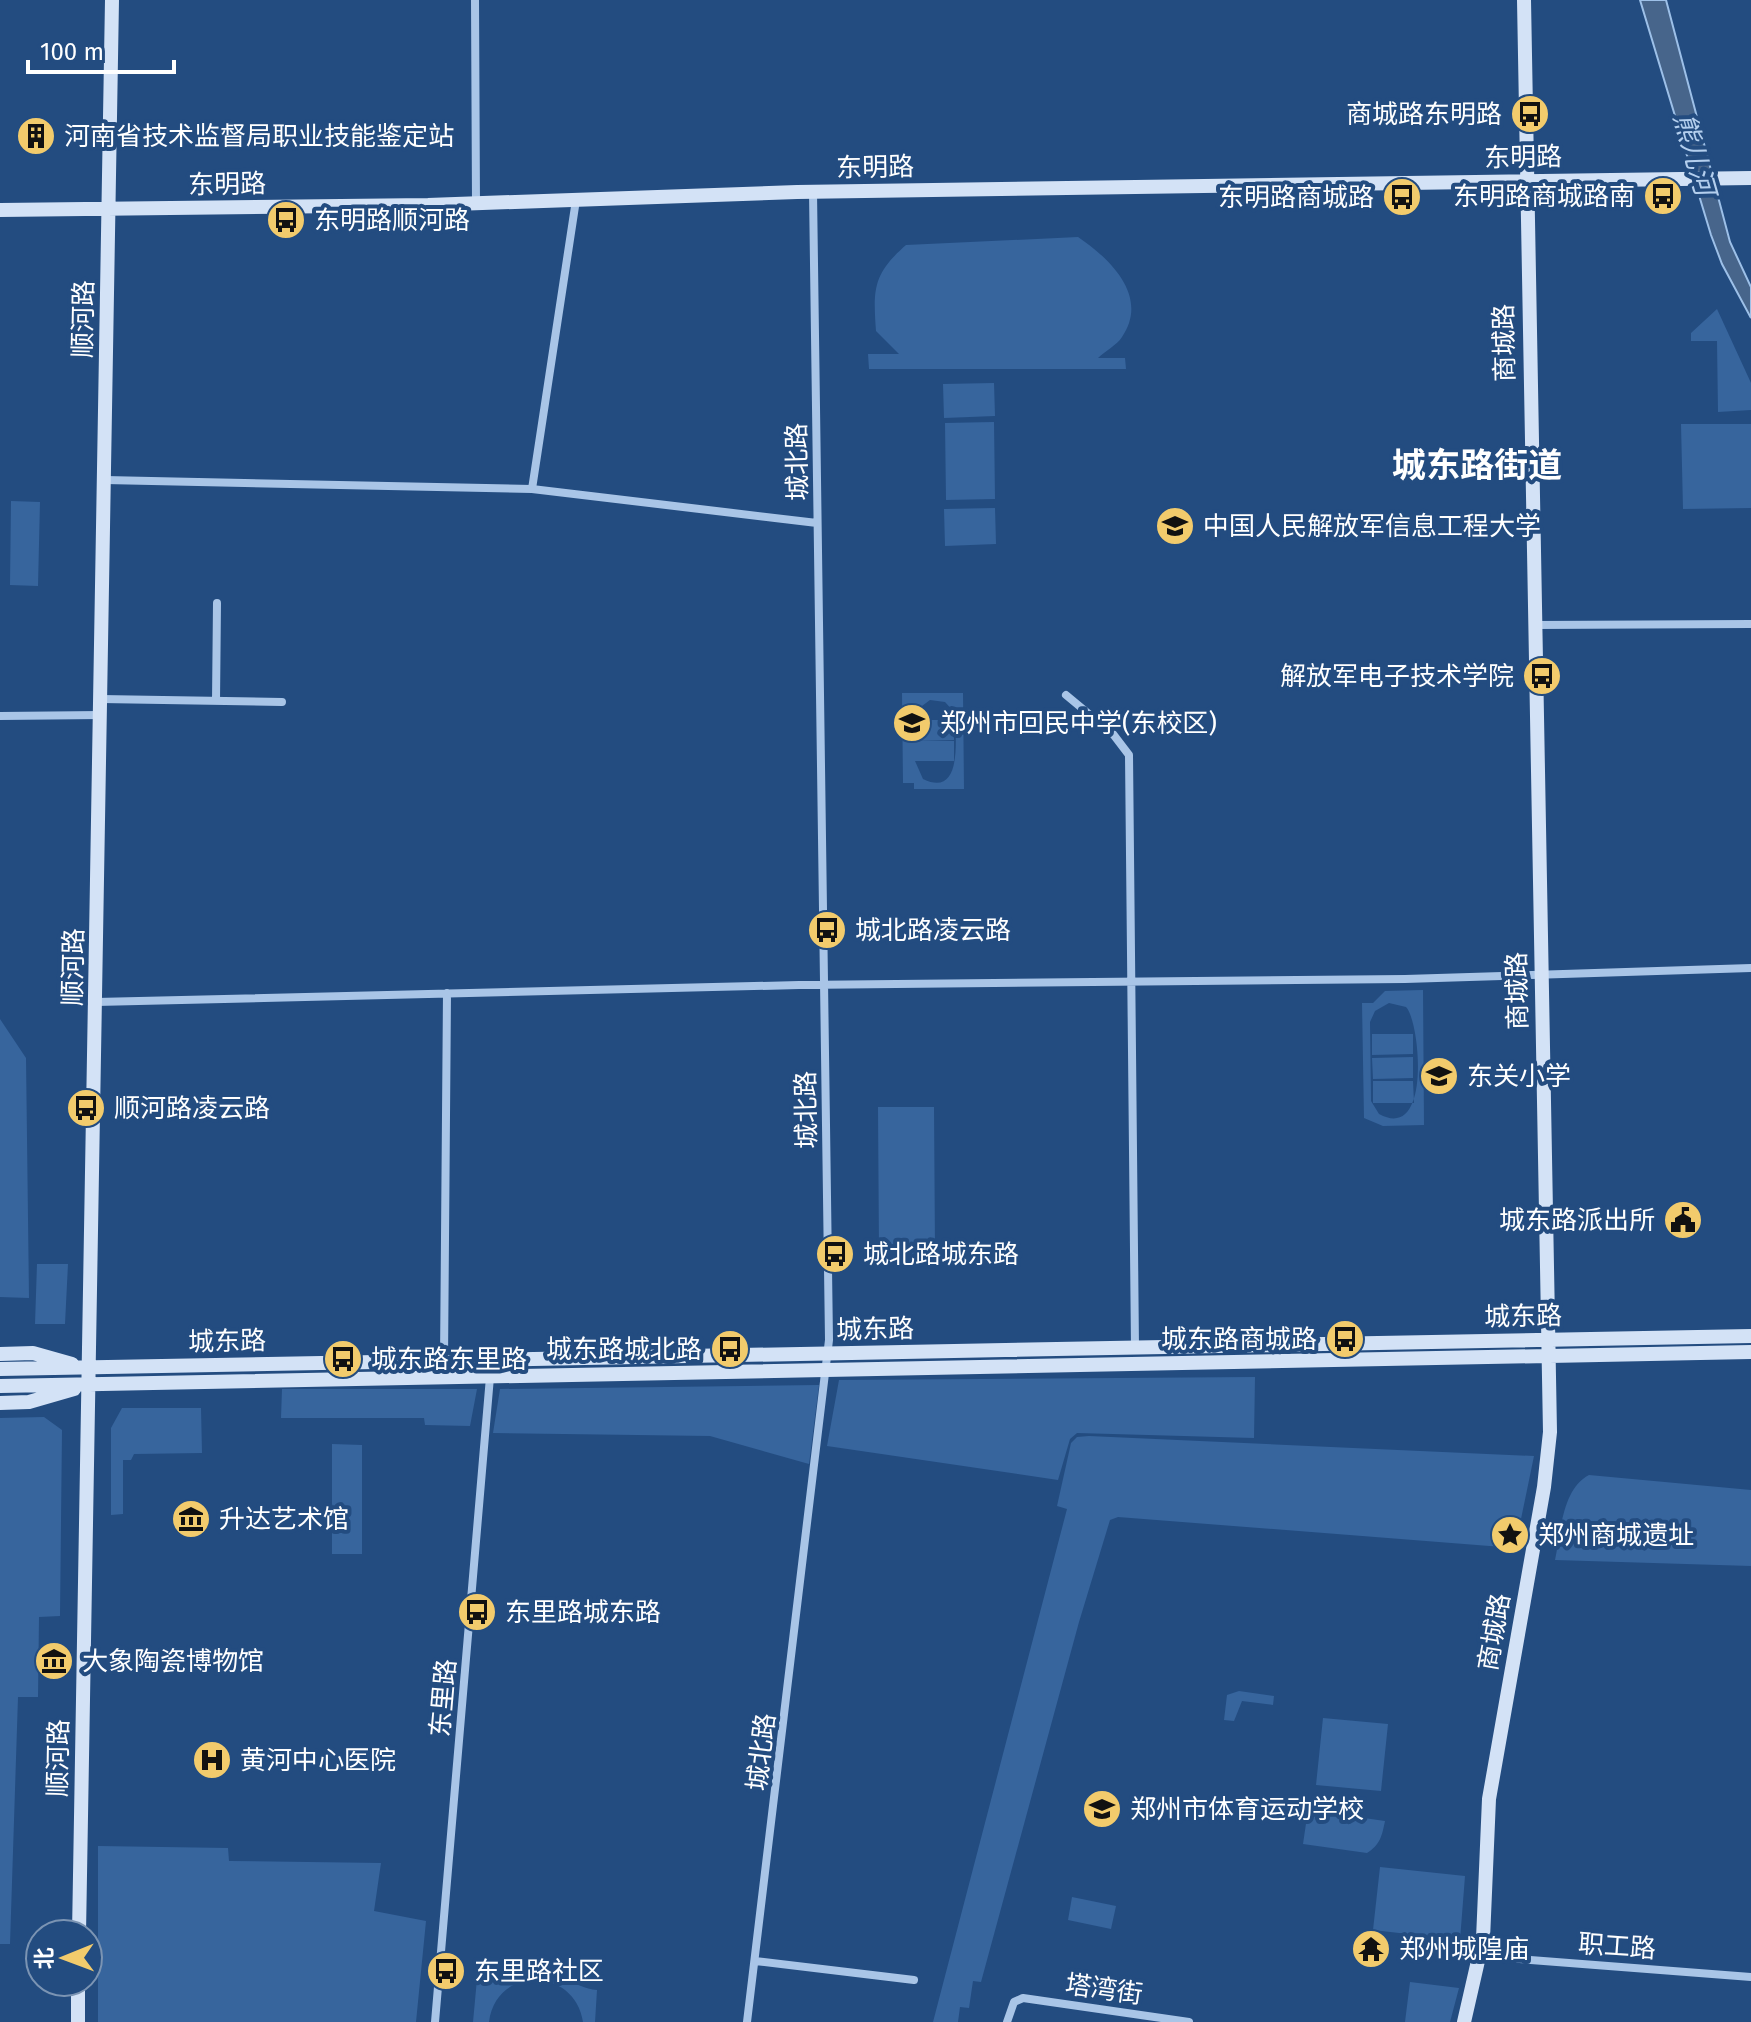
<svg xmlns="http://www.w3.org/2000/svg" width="1751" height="2022" viewBox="0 0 1751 2022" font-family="'Fira Sans','Noto Sans SC',sans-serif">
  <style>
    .green { fill: #37659d; fill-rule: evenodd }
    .water { fill: #47658b; stroke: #9dc0e8; stroke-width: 2 }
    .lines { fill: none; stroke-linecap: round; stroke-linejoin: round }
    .street { stroke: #a9c5e7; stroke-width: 8 }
    .secondary { stroke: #d3e2f6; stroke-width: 14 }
    .labels { text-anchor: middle; stroke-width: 8; stroke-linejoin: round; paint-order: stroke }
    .poi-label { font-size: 26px; fill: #fff; stroke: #234c80; text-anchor: start }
    .street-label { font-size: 26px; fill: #fff; stroke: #234c80 }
    .water-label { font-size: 28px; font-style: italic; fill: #b4cfee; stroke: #234c80 }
    .district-label { font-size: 34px; font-weight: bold; fill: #fff; stroke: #234c80 }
  </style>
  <rect width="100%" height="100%" fill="#234c80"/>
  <path class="green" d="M1078 237C1109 258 1150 296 1122 337 1117 345 1105 351 1098 358H1125L1126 369H869L868 354H899L876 331C873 289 873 274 906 245Z
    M1717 309 1751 383V410L1718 412 1717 341H1691V333Z
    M994 383 995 416 944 418 943 384Z
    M994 422 995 499 946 500 945 423Z
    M1681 424H1751V508L1683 509Z
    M11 501 40 502 38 586 10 585Z
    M995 508 996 544 945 546 944 509Z
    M902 693H963L964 789H914V783H903ZM930 700 945 702 955 713C955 735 964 799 923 779L915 761H954V741L915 740H954V720H915L918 709Z
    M1423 990 1424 1125 1383 1126 1364 1118 1362 1003H1373L1385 991ZM1389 1003 1406 1007C1420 1021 1432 1143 1379 1114L1371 1101 1370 1022 1375 1011Z
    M0 1019 26 1058 29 1298 0 1297Z
    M1372 1034H1413V1054L1372 1055Z
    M1413 1057V1078L1373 1079 1372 1058Z
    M1373 1081H1413L1414 1103H1373Z
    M878 1107H934L935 1251 929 1260H902V1251L879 1252Z
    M37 1264H68L65 1324H35Z
    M1255 1377 1254 1438 1077 1433 1070 1439 1058 1480 827 1446 839 1380Z
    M819 1385 809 1464 710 1436 493 1433 500 1389Z
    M282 1389H477L470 1426 425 1425 424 1418H281Z
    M122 1408H201L202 1453 134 1454 131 1460H123V1514L111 1515V1428Z
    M44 1417 62 1430 60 1616 39 1617 38 1697H18L10 1944H0V1418Z
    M1089 1436 1534 1456 1515 1548 1118 1517 1110 1520 1079 1622 981 1982 973 1981 969 2008 960 2007 958 2022H933L1067 1509 1057 1506 1071 1443 1077 1437Z
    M332 1444 362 1445V1554H332Z
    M1589 1475 1751 1490V1566L1555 1560C1561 1532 1562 1489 1589 1475Z
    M1239 1691 1274 1696 1273 1705 1242 1701 1234 1721 1224 1720 1227 1695Z
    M1323 1718 1388 1724 1381 1791 1316 1785Z
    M1308 1810 1385 1821C1382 1836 1380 1845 1367 1853L1303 1844Z
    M98 1846 228 1848 229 1861 381 1863 374 1911 426 1921 416 2022H98Z
    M1380 1867 1465 1876 1460 1940 1373 1930Z
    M1072 1897 1116 1906 1111 1929 1068 1920Z
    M529 1968C558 1969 573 1988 597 1990L595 2022H583C575 1967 496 1965 489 2022H473L477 1979C495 1981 510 1970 529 1968Z
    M1410 1982 1459 1988 1450 2022H1405Z"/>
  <path class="water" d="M1640 0H1666L1730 242 1751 287V318L1722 264 1711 235Z"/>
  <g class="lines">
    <path class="street" d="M475 0 476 204
      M105 480 532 489 817 523
      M532 489 576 200
      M1534 625 1751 624
      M1066 695 1113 734 1129 755 1135 1348
      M101 699 282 702
      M216 701 217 603
      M0 716 101 715
      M96 1002 799 985 1405 979 1751 968
      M444 1361 447 993
      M1480 1956 1751 1977
      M755 1961 914 1980
      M435 2022 490 1377
      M747 2022 829 1340 813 192
      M1007 2022 1014 2002 1023 1998 1189 2022"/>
    <path class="secondary" d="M0 210 428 205 797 192 1751 178
      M0 1354 33 1353 72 1364
      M0 1369 1751 1336
      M0 1386 1751 1352
      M0 1403 29 1402 74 1389
      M79 1934 112 0
      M78 2022V1982
      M1464 2022 1483 1939 1489 1799 1544 1487 1550 1432 1524 0"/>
  </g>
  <defs>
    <g id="bus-disc" transform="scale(2)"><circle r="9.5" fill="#f2cb6c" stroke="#234c80"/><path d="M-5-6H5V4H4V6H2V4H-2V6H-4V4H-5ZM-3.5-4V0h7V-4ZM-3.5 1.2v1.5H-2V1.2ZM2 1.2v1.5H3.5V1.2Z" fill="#111"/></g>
    <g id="building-disc" transform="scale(2)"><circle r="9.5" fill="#f2cb6c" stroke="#234c80"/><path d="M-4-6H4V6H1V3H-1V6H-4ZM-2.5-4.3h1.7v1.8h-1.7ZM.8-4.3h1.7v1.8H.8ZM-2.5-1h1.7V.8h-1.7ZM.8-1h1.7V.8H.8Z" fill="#111"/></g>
    <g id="university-disc" transform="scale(2)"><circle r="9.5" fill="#f2cb6c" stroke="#234c80"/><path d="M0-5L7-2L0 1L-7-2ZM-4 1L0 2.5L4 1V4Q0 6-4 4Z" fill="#111"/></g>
    <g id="school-disc" transform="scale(2)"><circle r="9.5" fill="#f2cb6c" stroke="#234c80"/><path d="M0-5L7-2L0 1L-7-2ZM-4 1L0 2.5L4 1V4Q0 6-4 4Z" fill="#111"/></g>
    <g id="civic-disc" transform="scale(2)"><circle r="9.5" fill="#f2cb6c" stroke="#234c80"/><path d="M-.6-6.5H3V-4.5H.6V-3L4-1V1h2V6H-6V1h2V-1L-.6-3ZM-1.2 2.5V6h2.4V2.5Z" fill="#111"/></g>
    <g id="museum-disc" transform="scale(2)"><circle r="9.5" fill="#f2cb6c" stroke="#234c80"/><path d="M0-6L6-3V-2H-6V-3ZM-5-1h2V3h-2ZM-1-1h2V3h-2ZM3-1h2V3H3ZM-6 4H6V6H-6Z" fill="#111"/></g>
    <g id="sight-disc" transform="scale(2)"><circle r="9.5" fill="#f2cb6c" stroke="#234c80"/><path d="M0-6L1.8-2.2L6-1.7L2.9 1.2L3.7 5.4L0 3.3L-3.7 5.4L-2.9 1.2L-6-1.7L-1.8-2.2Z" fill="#111"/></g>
    <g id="hospital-disc" transform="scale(2)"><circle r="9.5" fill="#f2cb6c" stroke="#234c80"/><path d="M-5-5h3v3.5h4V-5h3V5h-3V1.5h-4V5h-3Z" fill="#111"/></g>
    <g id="temple-disc" transform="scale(2)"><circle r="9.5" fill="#f2cb6c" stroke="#234c80"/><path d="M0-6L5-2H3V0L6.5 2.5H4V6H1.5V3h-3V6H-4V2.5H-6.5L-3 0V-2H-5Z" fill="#111"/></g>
  </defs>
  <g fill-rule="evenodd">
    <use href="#bus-disc" x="1530" y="114"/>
    <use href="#building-disc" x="36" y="136"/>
    <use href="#bus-disc" x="1663" y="196"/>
    <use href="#bus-disc" x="1402" y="197"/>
    <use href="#bus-disc" x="286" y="220"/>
    <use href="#university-disc" x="1175" y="526"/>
    <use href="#bus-disc" x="1542" y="676"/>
    <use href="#school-disc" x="912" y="723"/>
    <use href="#bus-disc" x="827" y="930"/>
    <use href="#school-disc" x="1439" y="1076"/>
    <use href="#bus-disc" x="86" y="1108"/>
    <use href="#civic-disc" x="1683" y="1220"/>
    <use href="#bus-disc" x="835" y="1254"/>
    <use href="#bus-disc" x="1345" y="1339"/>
    <use href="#bus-disc" x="730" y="1349"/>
    <use href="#bus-disc" x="343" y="1359"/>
    <use href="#museum-disc" x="191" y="1519"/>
    <use href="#sight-disc" x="1510" y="1535"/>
    <use href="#bus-disc" x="477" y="1612"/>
    <use href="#museum-disc" x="54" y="1661"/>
    <use href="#hospital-disc" x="212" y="1760"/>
    <use href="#school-disc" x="1102" y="1809"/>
    <use href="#temple-disc" x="1371" y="1949"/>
    <use href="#bus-disc" x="446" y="1971"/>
  </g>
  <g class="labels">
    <g class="poi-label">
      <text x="1502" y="123" text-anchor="end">商城路东明路</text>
      <text x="64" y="145">河南省技术监督局职业技能鉴定站</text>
      <text x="1635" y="205" text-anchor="end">东明路商城路南</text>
      <text x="1374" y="206" text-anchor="end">东明路商城路</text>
      <text x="314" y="229">东明路顺河路</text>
      <text x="1203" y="535">中国人民解放军信息工程大学</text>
      <text x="1514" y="685" text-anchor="end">解放军电子技术学院</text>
      <text x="940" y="732">郑州市回民中学(东校区)</text>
      <text x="855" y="939">城北路凌云路</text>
      <text x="1467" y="1085">东关小学</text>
      <text x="114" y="1117">顺河路凌云路</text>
      <text x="1655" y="1229" text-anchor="end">城东路派出所</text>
      <text x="863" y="1263">城北路城东路</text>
      <text x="1317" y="1348" text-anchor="end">城东路商城路</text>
      <text x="702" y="1358" text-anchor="end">城东路城北路</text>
      <text x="371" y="1368">城东路东里路</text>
      <text x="219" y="1528">升达艺术馆</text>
      <text x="1538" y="1544">郑州商城遗址</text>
      <text x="505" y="1621">东里路城东路</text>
      <text x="82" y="1670">大象陶瓷博物馆</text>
      <text x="240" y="1769">黄河中心医院</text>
      <text x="1130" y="1818">郑州市体育运动学校</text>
      <text x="1399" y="1958">郑州城隍庙</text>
      <text x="474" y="1980">东里路社区</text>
    </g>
    <g class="street-label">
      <text transform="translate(1523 157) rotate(-1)" y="9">东明路</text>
      <text transform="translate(875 167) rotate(-1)" y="9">东明路</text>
      <text transform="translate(227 184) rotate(-1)" y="9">东明路</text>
      <text transform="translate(83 319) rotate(-89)" y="9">顺河路</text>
      <text transform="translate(1504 343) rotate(-91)" y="9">商城路</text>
      <text transform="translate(797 462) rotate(-91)" y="9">城北路</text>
      <text transform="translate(73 967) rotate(-89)" y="9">顺河路</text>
      <text transform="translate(1517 991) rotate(-91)" y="9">商城路</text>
      <text transform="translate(806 1110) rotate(-91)" y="9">城北路</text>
      <text transform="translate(1523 1316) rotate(-1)" y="9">城东路</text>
      <text transform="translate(875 1329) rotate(-1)" y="9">城东路</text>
      <text transform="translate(227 1341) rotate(-1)" y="9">城东路</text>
      <text transform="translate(1494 1632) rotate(-80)" y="9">商城路</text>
      <text transform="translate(443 1698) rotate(-85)" y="9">东里路</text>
      <text transform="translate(761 1752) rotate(-83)" y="9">城北路</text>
      <text transform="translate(58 1758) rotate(-89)" y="9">顺河路</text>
      <text transform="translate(1617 1946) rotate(4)" y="9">职工路</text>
      <text transform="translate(1104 1989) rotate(8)" y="9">塔湾街</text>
    </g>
    <g class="water-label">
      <text transform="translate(1695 154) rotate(74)" y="10">熊儿河</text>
    </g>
    <g class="district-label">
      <text x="1477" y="477">城东路街道</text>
    </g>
  </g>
  <g transform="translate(64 1958) rotate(269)"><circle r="38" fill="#234c80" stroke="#7b94b3" stroke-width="2"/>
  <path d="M0-6L14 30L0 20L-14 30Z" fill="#f2cb6c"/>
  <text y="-12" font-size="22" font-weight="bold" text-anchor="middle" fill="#ffffff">北</text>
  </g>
  <path d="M28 60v12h146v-12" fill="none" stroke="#ffffff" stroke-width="4"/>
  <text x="40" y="60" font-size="24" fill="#ffffff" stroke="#234c80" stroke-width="6" paint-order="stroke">100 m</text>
</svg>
